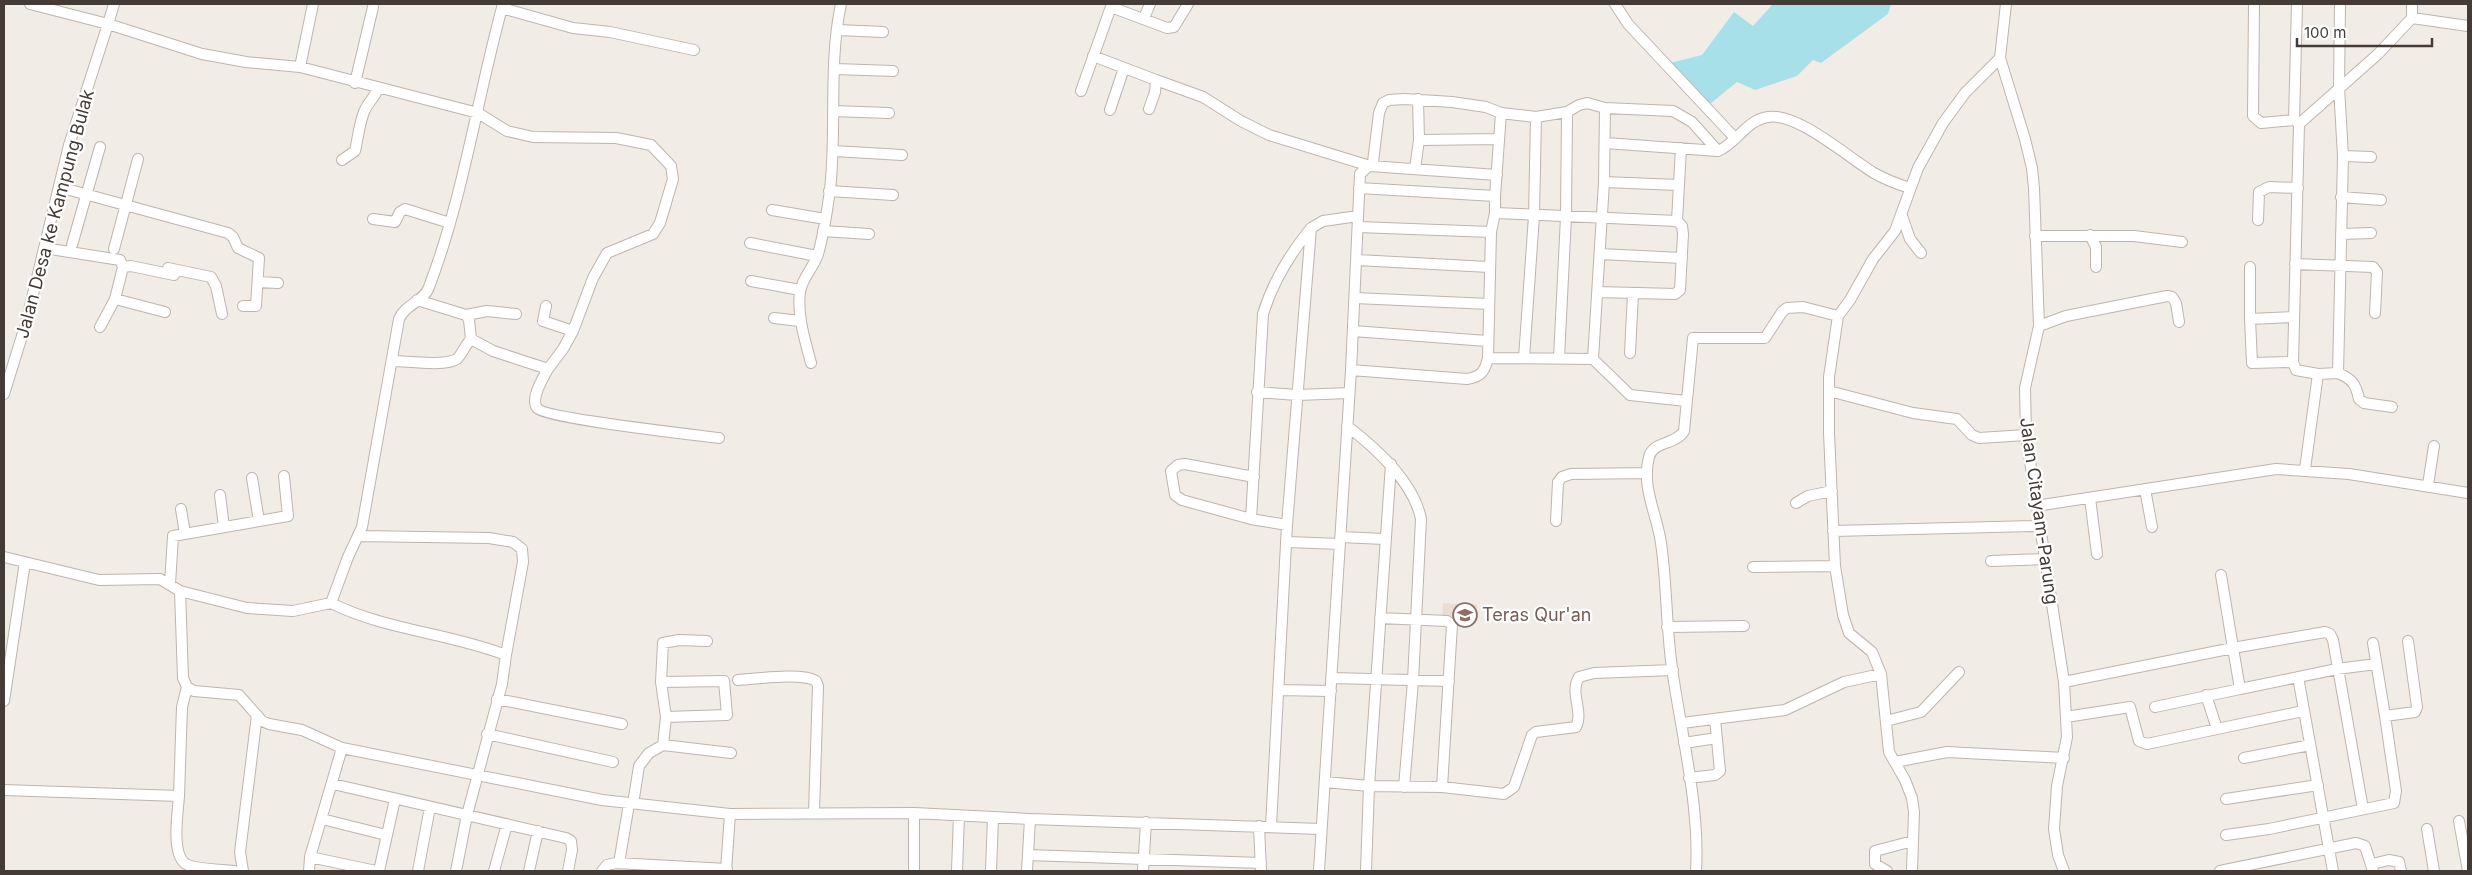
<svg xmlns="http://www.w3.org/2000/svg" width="2472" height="875" viewBox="0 0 2472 875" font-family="Inter,sans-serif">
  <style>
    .education { fill: #eaddd2 }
    .water { fill: #a8e0ea }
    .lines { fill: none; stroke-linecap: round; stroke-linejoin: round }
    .minor-casing { stroke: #bfb4ad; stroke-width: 12 }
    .minor { stroke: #fff; stroke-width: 10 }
    .labels { text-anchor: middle; stroke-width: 4.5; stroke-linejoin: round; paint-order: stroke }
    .street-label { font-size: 18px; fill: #443b36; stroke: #fff }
    .education-label { font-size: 18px; fill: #785e54; stroke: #fff; text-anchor: start }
  </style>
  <rect width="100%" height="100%" fill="#f2ece7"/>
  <path class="education" d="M1443 603 1477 605 1476 623 1442 620Z"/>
  <path class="water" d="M1773 4H1891L1888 14 1821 63 1813 60 1797 76 1755 90 1737 82 1710 104 1670 63 1702 55 1734 12 1753 26Z"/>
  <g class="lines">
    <g class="minor-casing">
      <path id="minor" d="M30 4 108 24 114 4
        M1615 4 1628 24 1734 137
        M2006 4 2000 58 2025 139 2032 168 2034 188 2039 326 2025 388 2026 435 2064 682 2067 737 2057 786 2054 829 2058 855 2064 871
        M2254 4 2253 116 2261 123 2294 120
        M2297 4 2294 120 2298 123
        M1111 7 1167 28 1174 27 1188 4
        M502 8 573 28 610 32 694 50
        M1144 18 1150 4
        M2412 18 2468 26
        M838 30 883 32
        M1093 56 1156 80 1155 92 1149 109
        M300 67 313 4
        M835 69 893 71
        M1156 80 1203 97 1241 121 1269 135 1370 166 1497 175
        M355 83 373 7
        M1081 91 1112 4
        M1110 110 1124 68
        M833 111 889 113
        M1419 140 1499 139
        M1605 143 1718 151
        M834 151 902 155
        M2343 156 2371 157
        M342 160 355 151C358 138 359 125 364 112 367 103 375 98 378 88
        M1415 169 1419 140 1418 99
        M1604 182 1678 185
        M59 187 228 233 233 237 238 248 259 258 256 306H243
        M829 191 893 195
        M1495 196 1501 113
        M2341 197 2381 200
        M772 210 825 219
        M1495 213 1677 221
        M1902 216 1910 239 1921 253
        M373 219 395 222 400 212 405 209 450 223
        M2258 220 2259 192 2269 187 2298 188
        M1358 227 1491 232
        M823 231 869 234
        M2341 234 2371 233
        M2090 235 2096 247V267
        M2035 236H2134L2182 242
        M750 243 817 256
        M72 245 100 147
        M44 248 120 260 123 267 131 266 174 275
        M114 249 138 159
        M1600 254 1682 258
        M1357 260 1489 267
        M2295 264 2373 267 2377 272 2375 313
        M2250 267V319
        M168 268 211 277 216 286 222 314
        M751 281 800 290
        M258 282 278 283
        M1598 292 1675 294 1680 290 1683 234 1682 226 1677 221 1681 148
        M1355 298 1489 304
        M115 299 165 312
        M417 300 466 315 487 311 516 314
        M546 306 543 321 573 331
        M466 315 469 320 471 339
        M2293 317 2250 319 2252 363 2293 362
        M774 318 800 321
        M2039 326 2066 316 2167 296 2172 297 2176 303 2179 322
        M100 327 115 299 123 267
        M1353 331 1487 341
        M1630 353 1633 293
        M1488 358 1593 359 1630 395 1686 401
        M1524 358 1534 216 1536 117
        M1559 358 1566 217 1567 112
        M1593 359 1604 182 1605 108
        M393 361C407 361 445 367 457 359 462 354 466 344 471 339L493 351 548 369C543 378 530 398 537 408 544 418 696 435 719 438
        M811 363C805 340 797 316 800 292 802 278 814 267 818 254 824 234 827 211 830 190 837 129 828 65 841 4
        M1351 370 1467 379C1481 377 1485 371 1488 358L1491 232 1495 213V196L1359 188
        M2338 373C2352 379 2356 384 2359 399L2364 403 2392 407
        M2318 374 2338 373 2343 156 2339 87 2340 4
        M1829 391 1913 413 1957 419 1972 435 1979 438 2026 435
        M1257 392 1297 395 1349 393
        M4 394 26 323 69 145 108 24 202 54 246 62 300 67 478 113 507 131 533 137 616 138 651 145 671 166 673 179 660 223 653 234 607 253 593 278 573 331 563 349 548 369
        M1347 426C1376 448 1414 483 1421 519L1413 681 1404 787
        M2305 469 2318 374 2296 370 2293 362 2299 124 2378 54 2412 18V4
        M1254 477 1185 464 1178 465 1171 471 1175 495 1182 500 1251 519 1287 525
        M252 478 259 521
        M2428 485 2434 446
        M2145 489 2152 527
        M220 495 224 527
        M2090 498 2097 554
        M1796 503 1808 496 1832 491
        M2036 506 2276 469 2349 474 2468 493
        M181 509 185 534
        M1251 519 1263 314C1273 281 1289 255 1311 228
        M1556 521 1558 482 1562 477 1571 474 1647 473
        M1833 531 2038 526
        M359 536 489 538 513 542 522 549 523 562 506 655
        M1341 537 1384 539
        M1288 542 1340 544
        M4 557 99 580 160 579 180 591 247 608 293 611 331 603 348 557 362 527 399 319C405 304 424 302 429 287 464 195 477 98 503 4
        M1991 561 2044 559
        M1753 567 1835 566
        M2221 575 2233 648 2325 632 2330 634 2333 640 2363 809
        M170 584 173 536 288 516 284 476
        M331 603C385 630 449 633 506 655L502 684 467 815 456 871
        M1380 618 1447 621 1452 625 1442 787
        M1667 627 1744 626
        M2373 643 2385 716
        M2298 677 2333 871
        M1332 678 1449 681
        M738 680C756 679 802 672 816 681L818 686 814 812
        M661 682 724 681 727 715 666 717
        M2064 682 2233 648 2240 689 2337 669 2376 664
        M187 687 194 691 239 695 262 721 269 724 302 730 342 748 602 800 730 814 726 871
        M1279 690 1331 691
        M2206 695 2217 729 2303 711
        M497 699 622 724
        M4 701 25 562
        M2155 707 2240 689
        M2066 717 2130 707 2139 741 2147 744 2217 729
        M1886 721 1921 712 1959 672
        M1682 723 1785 710 1844 682 1881 674
        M487 734 613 762
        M1684 743 1717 738
        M663 745 731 753
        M2244 758 2310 745
        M1895 762 1947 752 2064 758
        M1689 778 1715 775 1720 771 1715 719
        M1325 782 1369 786 1442 787 1504 794 1514 787 1532 735 1536 732 1576 727C1584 711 1569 693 1579 677L1594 673 1673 670
        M333 784 566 838 571 841 572 850 568 871
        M4 790 179 796 182 707 187 687 183 678 180 591
        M179 796C178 812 170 858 188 865 201 870 219 869 234 871
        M2226 799 2318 785
        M633 804 639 766 649 753 663 745 666 717 661 682 663 643 679 640 707 641
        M730 814 914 813
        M322 819 386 835
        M2459 821 2468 871
        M1259 826 1261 871
        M1271 826 1287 525 1311 228 1323 221 1358 216
        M2427 829 2434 871
        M2226 835 2269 829 2394 803 2396 791 2385 716 2415 712 2417 707 2408 641
        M1028 855 1261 863
        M310 857 342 748
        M619 863 629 804
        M2372 864 2389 860 2399 862 2401 871
        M243 871 240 852 257 715
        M309 871 310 857 376 871
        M379 871 395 799
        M418 871 430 807
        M494 871 507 824
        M529 871 538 831
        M602 871 607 865 616 863 727 869
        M914 871V813L1030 819 1321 829
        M957 871 959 815
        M991 871 993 817
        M1027 871 1030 819
        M1143 871 1146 822
        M1319 871 1351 370 1360 174 1373 162 1379 113 1383 103 1389 100 1404 99 1452 102 1486 107 1501 113 1536 117 1567 112 1579 105 1587 103 1605 108 1673 111 1692 122 1718 151C1736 144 1746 120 1768 117 1797 112 1849 158 1874 173 1886 180 1897 184 1910 188
        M1366 871 1369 786 1391 464
        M1696 871C1700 806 1681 733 1672 668 1666 626 1667 584 1661 543 1657 514 1641 487 1649 457 1653 441 1676 445 1684 431L1693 338H1765L1782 312 1787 308 1803 307 1838 316
        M1887 871 1875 864V851L1913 841
        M1912 871 1914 812 1912 798 1905 780 1889 752 1881 674 1872 652 1849 633 1843 615 1835 566 1829 433V377L1838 316 1850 300 1873 259 1895 231 1918 168 1943 123 1965 93 2000 58
        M2220 871 2356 843 2365 846 2373 871"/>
    </g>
    <use href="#minor" class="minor"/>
  </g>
  <defs>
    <g id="school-ring" transform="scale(1.25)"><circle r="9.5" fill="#fff" stroke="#8d6e63" stroke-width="1.5"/><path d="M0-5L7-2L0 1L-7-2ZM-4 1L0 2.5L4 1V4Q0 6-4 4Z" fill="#8d6e63"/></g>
  </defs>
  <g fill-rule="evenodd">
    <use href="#school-ring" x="1465" y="615"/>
  </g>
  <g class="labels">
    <g class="street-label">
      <text transform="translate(55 214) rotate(-75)" y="6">Jalan Desa ke Kampung Bulak</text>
      <text transform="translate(2039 511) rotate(82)" y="6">Jalan Citayam-Parung</text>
    </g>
    <g class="education-label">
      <text x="1482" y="621">Teras Qur'an</text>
    </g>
  </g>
  <rect width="2472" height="875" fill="none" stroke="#443b36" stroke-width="10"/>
  <path d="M2297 38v8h135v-8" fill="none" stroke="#443b36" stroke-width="2.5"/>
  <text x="2304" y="38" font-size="15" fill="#443b36" stroke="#ffffff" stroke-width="4" paint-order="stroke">100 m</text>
</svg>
